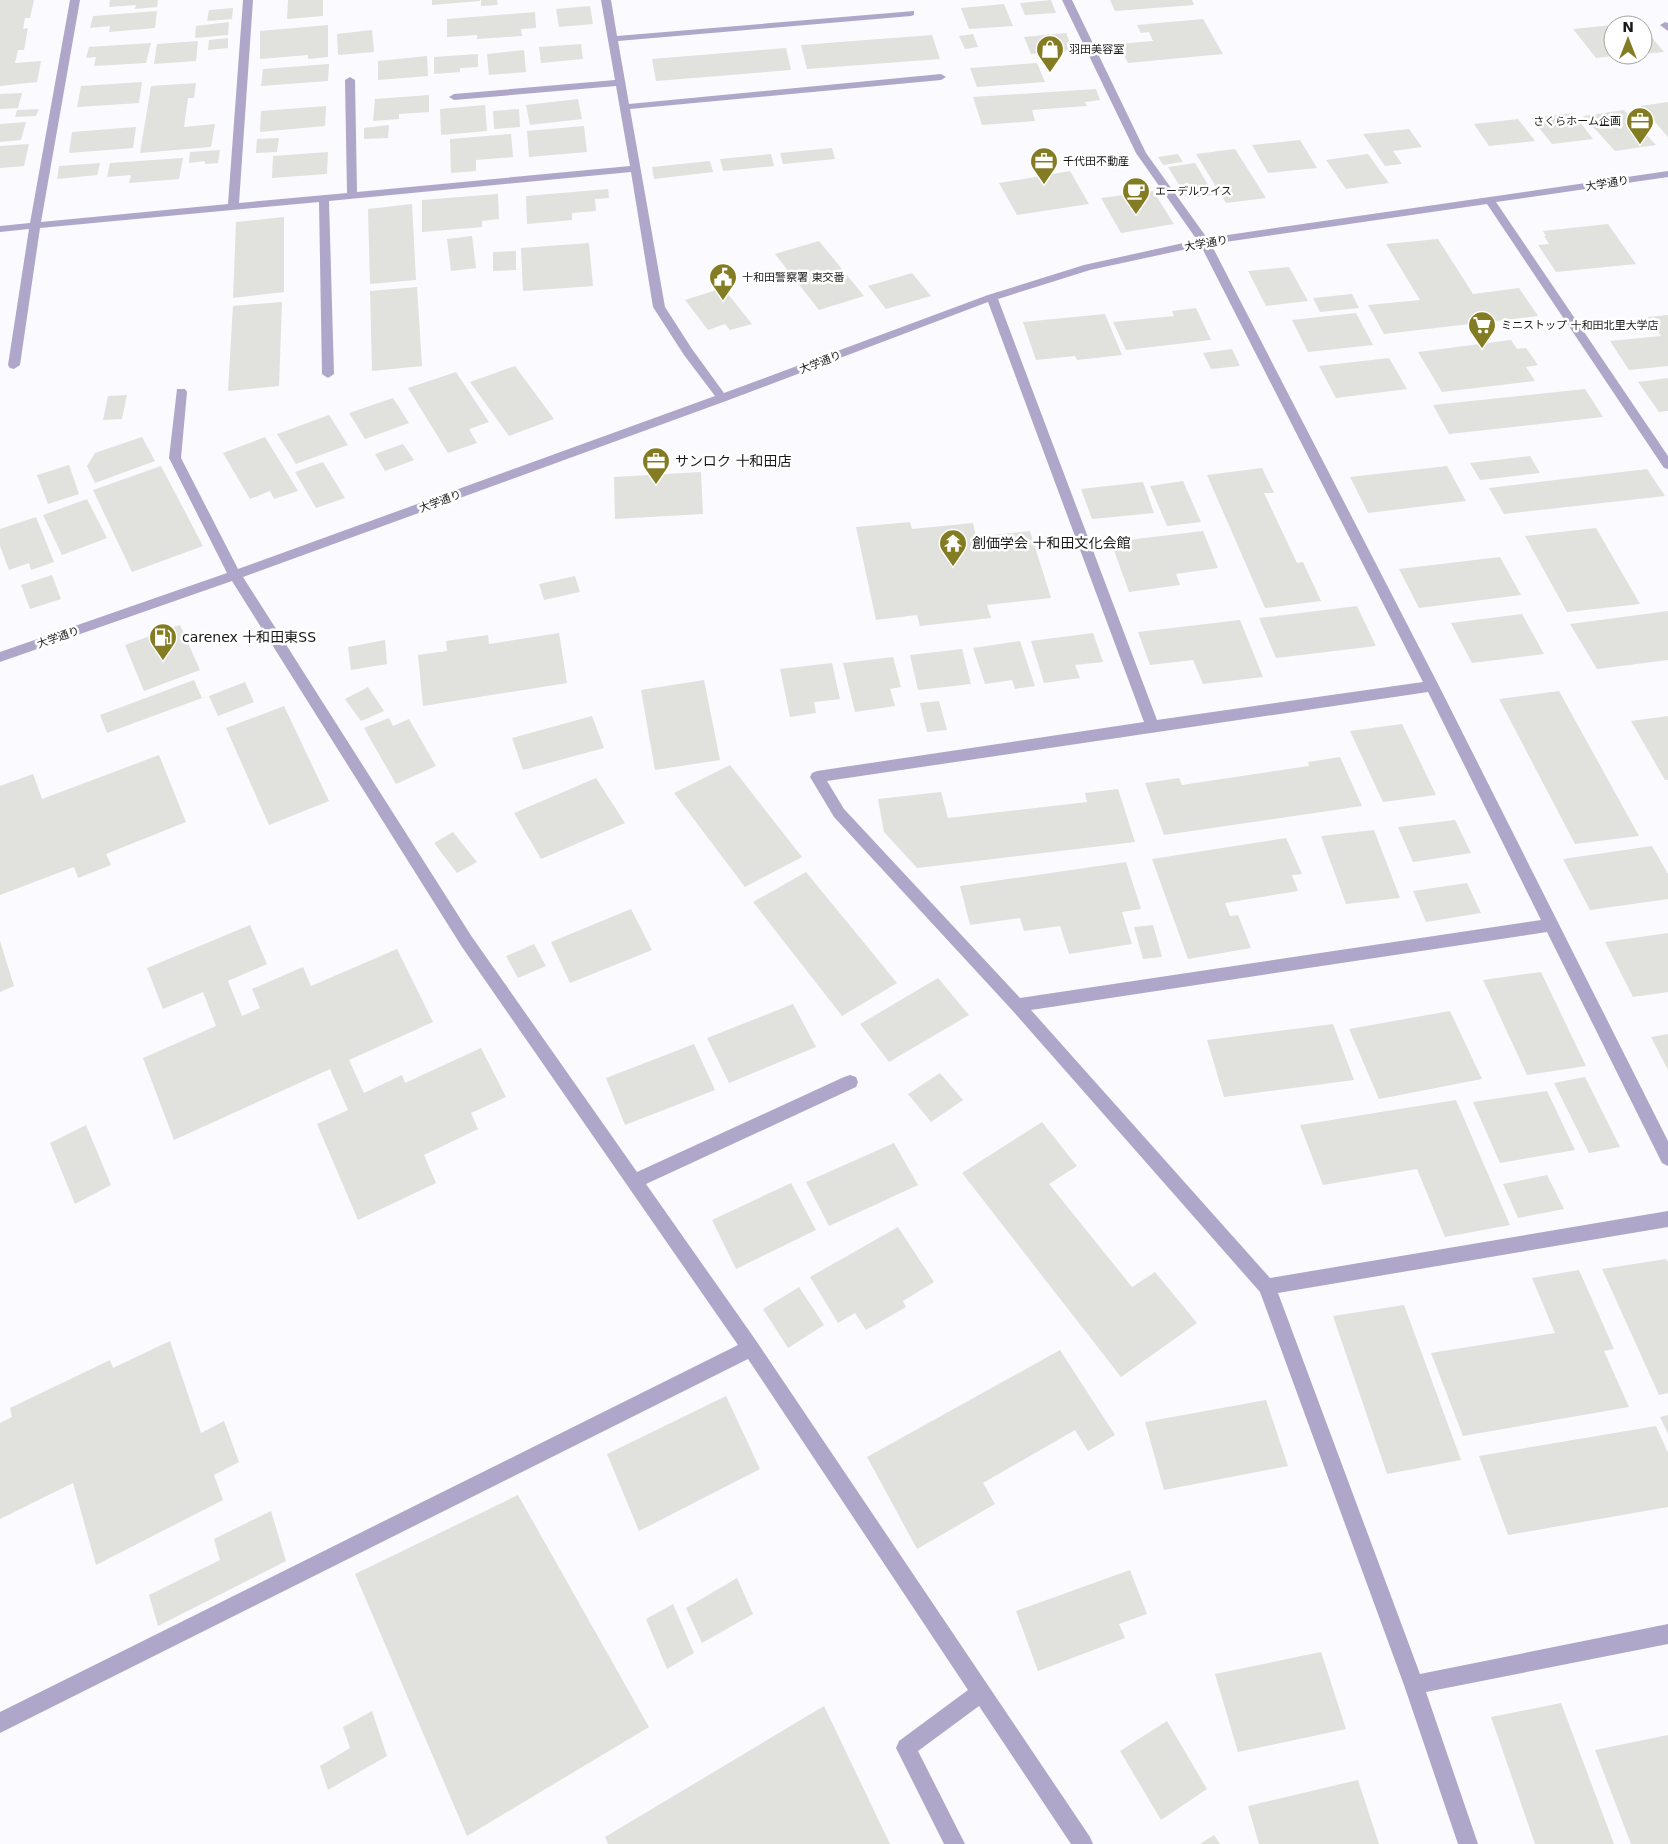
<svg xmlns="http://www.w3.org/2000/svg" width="1668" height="1844" viewBox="0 0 1668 1844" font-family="'DejaVu Sans','Noto Sans JP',sans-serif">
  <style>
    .building { fill: #e1e1dd }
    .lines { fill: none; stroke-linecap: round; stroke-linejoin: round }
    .minor { fill: #aea7c9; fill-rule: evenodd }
    .labels { text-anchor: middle; stroke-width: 5; stroke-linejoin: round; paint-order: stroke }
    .far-poi-label { font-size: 11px; fill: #19191a; stroke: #fff; text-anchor: start }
    .far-street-label { font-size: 11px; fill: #19191a; stroke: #fff }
    .poi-label { font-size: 14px; fill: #19191a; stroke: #fff; text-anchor: start }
  </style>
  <rect width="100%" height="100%" fill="#fbfafe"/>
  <path class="building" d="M0 0H34L30 18H25L23 29 28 28 24 50H18L15 63 41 61 37 82 0 86Z
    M110 0H158L157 7 135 9 136 5 109 7Z
    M288 0H323V16L287 19Z
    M432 0H480V1L432 5Z
    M481 0H497L498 5 481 6Z
    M1051 0 1056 13 1025 15 1020 3Z
    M1110 0H1192L1194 5 1115 11Z
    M1004 4 1013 26 969 29 961 8Z
    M590 6 593 24 559 27 556 9Z
    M233 8 232 19 207 21 209 10Z
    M157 11 155 28 109 32 110 26 90 28 93 16Z
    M535 12 536 28 521 29 522 36 477 39V35L447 37V19Z
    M1203 19 1223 54 1128 63 1118 44 1153 41 1149 32 1141 33 1137 25Z
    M229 22 228 35 195 38 196 26Z
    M328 25V57L308 59V55L260 59V31Z
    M1613 25V56L1596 58 1573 29Z
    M1643 27 1664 52 1643 54Z
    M372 30 374 52 338 55 337 34Z
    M1066 33 1073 50 1031 54 1024 37Z
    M973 34 978 47 965 49 959 36Z
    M932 35 940 59 807 69 801 45Z
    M228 38V48L208 50 209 40Z
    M198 41 196 61 154 64 157 44Z
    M151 43 146 63 94 66 96 57 86 58 89 47Z
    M581 44 583 59 541 63 539 47Z
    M786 48 791 70 656 81 652 59Z
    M524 50 526 72 489 75 487 54Z
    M478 54V67L460 68V72L434 74V57Z
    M427 56 428 76 378 80V61Z
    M1037 63 1045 82 977 87 970 68Z
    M329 64 328 81 261 86 263 69Z
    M142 82 139 103 77 107 81 86Z
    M196 83 194 98H188L184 127 215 124 211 147 140 153 151 86Z
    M1096 89 1100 100 1085 102 1087 106 1032 110 1035 121 982 125 973 97Z
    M22 93 18 108 0 109V94Z
    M429 95V112L399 114V119L373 121 375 99Z
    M578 99 582 119 530 125 526 105Z
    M1668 102V137L1641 106Z
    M485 105 487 131 441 135 440 109Z
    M326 106 325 126 260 132 261 111Z
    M39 109 36 116 15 117 17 110Z
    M519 109 520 127 494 129 493 111Z
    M1624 110 1656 145 1615 151 1583 116Z
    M1573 113 1593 139 1552 144 1531 118Z
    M1518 119 1535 141 1489 146 1474 124Z
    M26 122 21 140 0 142V124Z
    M389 125 388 138 364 139V128Z
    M584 126 587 152 529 157 527 131Z
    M136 127 133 148 69 153 72 132Z
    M1409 129 1422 147 1393 151 1402 164 1385 166 1363 134Z
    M511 134 513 157 476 160V171L451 173 450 139Z
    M279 138 277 152 256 153 257 139Z
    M1300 140 1317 168 1268 173 1252 145Z
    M29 144 24 166 0 168V146Z
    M832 148 835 159 783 164 780 153Z
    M1235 149 1266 198 1226 203 1196 154Z
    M220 150 218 163 205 164V161L189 163 190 152Z
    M328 152 327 174 272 178 273 156Z
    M771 154 774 166 723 171 720 159Z
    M1178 154 1183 162 1163 165 1158 157Z
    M1368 154 1389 183 1346 189 1326 160Z
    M183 158 179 179 129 183 131 175 107 177 110 163Z
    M710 161 713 172 654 179 652 167Z
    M100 163 97 175 57 179 59 166Z
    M1195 163 1214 195 1187 198 1168 167Z
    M1070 171 1089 204 1017 215 999 183Z
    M608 189 609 198 595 199 596 211 572 213V220L527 224 526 196Z
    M1153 191 1174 224 1121 233 1101 198Z
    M498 194 499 219 482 221V227L422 232V200Z
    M412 204 416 280 370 284 368 209Z
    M284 217V292L233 298 236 222Z
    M1608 224 1636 264 1556 272 1538 245 1549 244 1544 236H1546L1543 231Z
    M472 236 476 268 451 271 447 239Z
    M1438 239 1473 294 1519 288 1538 316 1384 334 1368 305 1420 300 1386 244Z
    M819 241 864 296 819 310 775 254Z
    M589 243 593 286 523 291 521 248Z
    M516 251V270L493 271V252Z
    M1289 267 1308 301 1266 306 1248 271Z
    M912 273 931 296 886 309 868 286Z
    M417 287 422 366 372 371 370 291Z
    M723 288 752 324 730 330 725 324 708 330 685 300Z
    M1352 294 1359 308 1320 312 1313 298Z
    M282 302 279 386 228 391 233 306Z
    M1196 308 1211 340 1126 350 1113 322 1174 316 1172 311Z
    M1356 313 1373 345 1308 352 1292 320Z
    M1105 314 1122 355 1077 360 1075 356 1036 360 1023 322Z
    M1668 315V366L1629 370 1610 341 1661 336 1648 317Z
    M1511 340 1517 349 1526 348 1538 365 1526 367 1535 381 1442 392 1418 352Z
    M1232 349 1240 366 1211 369 1203 353Z
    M1389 358 1407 389 1336 398 1319 366Z
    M515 366 554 419 509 436 470 382Z
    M456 372 489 422 469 429 477 443 448 453 408 388Z
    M1668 378V411L1659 412 1638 382Z
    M1585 389 1603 417 1449 434 1433 405Z
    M127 395 122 419 103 420 108 396Z
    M393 398 409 423 365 439 349 413Z
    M329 415 348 445 296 464 277 434Z
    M142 437 155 461 95 483 87 466 95 453Z
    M265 437 298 491 274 499 270 491 250 499 223 453Z
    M403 444 414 460 385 471 375 454Z
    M1530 456 1540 473 1480 480 1470 463Z
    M323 462 345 498 316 508 295 472Z
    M69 465 79 494 48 504 37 475Z
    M161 466 203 546 132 572 93 490Z
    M1447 466 1466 501 1368 513 1350 477Z
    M1262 468 1274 493H1264L1297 563 1303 562 1321 601 1265 608 1207 475Z
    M1647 469 1665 496 1504 514 1489 488Z
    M701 472 703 514 615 519 614 477Z
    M1183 481 1201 522 1167 526 1150 486Z
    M1143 482 1154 513 1092 519 1081 489Z
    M87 499 107 538 62 555 43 515Z
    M36 517 54 562 31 570 29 563 9 570 0 546V529Z
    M910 522 912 529 973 523 976 537 1030 531 1051 598 987 605 991 618 920 626 917 615 876 620 856 527Z
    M1596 528 1640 604 1567 612 1525 536Z
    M1203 531 1218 568 1176 574 1180 585 1129 592 1111 542Z
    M1500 557 1521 595 1419 608 1399 569Z
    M52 575 61 599 30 609 21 585Z
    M575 576 580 592 544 600 539 584Z
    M1357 606 1376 646 1276 658 1259 618Z
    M1668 611V660L1597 669 1570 624Z
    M1522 614 1544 654 1472 663 1451 623Z
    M1240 620 1263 677 1203 684 1193 660 1150 665 1138 632Z
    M180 625 200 670 144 691 125 645Z
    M559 633 567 683 423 706 418 655 447 651 446 641 488 635 489 644Z
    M1093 633 1103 662 1075 665 1080 678 1044 683 1031 641Z
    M385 640 387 664 351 670 348 647Z
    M1020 641 1035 686 1015 689 1012 680 985 684 973 648Z
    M962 649 971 684 918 690 910 655Z
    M893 657 901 687 890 689 895 706 855 712 843 663Z
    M832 663 840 699 814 702 816 713 790 717 780 669Z
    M194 680 202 698 107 733 100 715Z
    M704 680 720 760 655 770 641 690Z
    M245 682 254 702 218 716 209 696Z
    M368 687 384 711 361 721 345 699Z
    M1559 691 1639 836 1575 844 1499 699Z
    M939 701 947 730 927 732 920 703Z
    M284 706 329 801 269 825 226 728Z
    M592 716 604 748 523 770 512 738Z
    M1668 716V780H1665L1631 721Z
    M389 718 393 726 409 719 436 766 396 784 364 728Z
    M1402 724 1436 795 1383 802 1350 731Z
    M159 755 186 822 106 854 111 865 78 878 74 867 0 895V786L33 774 42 799Z
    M1340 757 1362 806 1164 835 1145 783 1179 778 1182 785 1309 766 1308 762Z
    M730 765 802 857 745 887 674 793Z
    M596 778 625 823 541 859 514 813Z
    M1118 789 1135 842 917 868 884 832 878 799 941 792 948 818 1087 802 1085 793Z
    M1455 820 1471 853 1413 862 1398 827Z
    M1374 830 1400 898 1346 904 1321 836Z
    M453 832 477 862 457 873 434 843Z
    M1286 838 1302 874 1292 875 1298 891 1225 903 1230 916 1238 915 1251 948 1188 959 1152 859Z
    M1652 846 1668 874V899L1590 910 1563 859Z
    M1126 862 1141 909 1122 912 1132 944 1069 954 1060 926 1024 931 1020 918 970 925 960 886Z
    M806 872 897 983 842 1016 753 902Z
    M1467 883 1481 913 1426 922 1413 891Z
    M631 909 652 950 570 983 551 942Z
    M250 925 267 964 228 981 242 1016 260 1008 252 989 303 967 311 986 397 949 433 1022 349 1060 364 1093 402 1075 405 1083 481 1048 506 1097 471 1113 478 1129 424 1155 436 1183 358 1220 317 1124 348 1110 330 1069 174 1140 143 1058 216 1026 203 992 163 1009 147 968Z
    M1153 925 1162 957 1143 959 1134 927Z
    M1668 933V992L1633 997 1605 942Z
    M0 941 14 986 0 992Z
    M534 944 546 966 518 978 506 956Z
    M1541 972 1586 1066 1527 1075 1483 980Z
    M938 978 969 1015 889 1062 860 1024Z
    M793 1004 816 1047 729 1083 707 1038Z
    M1450 1011 1482 1079 1379 1099 1349 1029Z
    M1333 1024 1354 1080 1224 1097 1207 1040Z
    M1668 1034V1070L1651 1037Z
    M694 1044 715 1090 625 1125 606 1078Z
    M940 1073 963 1100 931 1122 908 1094Z
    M1585 1077 1620 1147 1589 1153 1554 1083Z
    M1547 1091 1575 1150 1500 1163 1473 1102Z
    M1456 1100 1510 1225 1445 1237 1417 1169 1323 1185 1300 1125Z
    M1042 1122 1077 1166 1049 1184 1132 1287 1155 1272 1197 1323 1121 1377 962 1173Z
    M86 1125 111 1185 75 1204 50 1143Z
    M894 1143 918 1185 829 1226 806 1182Z
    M1547 1175 1564 1209 1518 1218 1503 1184Z
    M791 1183 816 1230 736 1269 712 1220Z
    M898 1227 934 1282 903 1301 906 1307 866 1330 855 1313 838 1323 810 1277Z
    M1666 1259 1668 1262V1393L1659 1395 1602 1269Z
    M1579 1270 1614 1349 1604 1351 1629 1407 1463 1436 1431 1353 1555 1333 1532 1278Z
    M799 1287 824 1325 788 1348 763 1309Z
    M1404 1305 1461 1460 1387 1474 1333 1316Z
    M170 1341 201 1433 224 1421 239 1462 214 1475 223 1500 96 1565 73 1483 0 1519V1423L12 1417 10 1408 110 1360 113 1368Z
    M1060 1350 1115 1435 1088 1451 1075 1430 983 1483 995 1504 917 1549 867 1457Z
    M726 1396 760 1469 639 1531 607 1454Z
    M1266 1400 1288 1466 1164 1490 1145 1422Z
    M1668 1415V1434L1660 1417Z
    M1656 1426 1668 1453V1507L1508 1535 1479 1456Z
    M518 1495 649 1727 467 1836 355 1574Z
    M271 1511 286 1561 158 1626 149 1595 220 1560 214 1539Z
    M1130 1570 1147 1614 1119 1624 1125 1638 1038 1671 1016 1611Z
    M737 1578 753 1614 702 1643 686 1608Z
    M673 1604 694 1653 667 1669 646 1619Z
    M1321 1652 1346 1729 1238 1752 1215 1674Z
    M1561 1703 1614 1844H1535L1491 1717Z
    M824 1706 890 1844H608L605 1837Z
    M372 1711 387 1756 328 1790 320 1766 350 1748 343 1727Z
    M1167 1721 1207 1789 1161 1820 1120 1751Z
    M1668 1735V1844H1631L1595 1750Z
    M1358 1780 1379 1844H1259L1248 1806Z
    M1214 1835 1220 1844H1200Z"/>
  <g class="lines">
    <path class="minor" d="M70 0H80L41 222 228 204 243 0H253L239 203 347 193 345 80 350 77 355 80 357 192 630 166 616 86 454 100 449 97 454 94 615 80 601 0H611L617 36 914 11V15L911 16 618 41 629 104 941 74 946 77 941 80 630 109 665 307 692 349 724 393 988 295 1084 265 1197 240 1136 153 1062 0H1072L1146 153 1207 238 1668 171V177L1496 202 1668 456V469L1664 468 1487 204 1211 244 1439 686 1668 1141V1166L1662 1163 1547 932 1031 1010 1270 1278 1668 1211V1227L1278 1293 1420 1674 1668 1624V1644L1426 1692 1478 1844H1458L1404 1685 1260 1292 1012 1010 834 817 810 777 812 773 817 771 1144 722 988 302 726 401 243 577 472 937 637 1172 844 1077 850 1075 856 1077 858 1082 856 1087 646 1184 757 1342 1090 1837 1093 1844H1071L979 1706 918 1751 965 1844H944L896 1748 899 1741 968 1690 748 1359 0 1733V1712L738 1345 462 947 232 581 0 662V652L227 573 169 458 177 389H185L187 392 181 458 238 569 715 396 684 355 653 307 631 172 329 201 334 374 328 378 322 374 319 202 40 228 20 365 14 369 10 368 8 365 29 229 0 232V226L30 223ZM1201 246 1423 682 1157 720 998 299 1090 270ZM1428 692 1541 920 1020 998 844 809 827 781Z
      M1665 22 1668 23V31L1660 25Z"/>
  </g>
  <defs>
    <g id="shop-pin" transform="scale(1.4375)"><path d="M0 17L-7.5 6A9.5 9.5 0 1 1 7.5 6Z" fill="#847c23" stroke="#fff"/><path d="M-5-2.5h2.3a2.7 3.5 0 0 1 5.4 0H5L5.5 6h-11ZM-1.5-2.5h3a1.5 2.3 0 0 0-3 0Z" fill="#fff"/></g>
    <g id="office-pin" transform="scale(1.4375)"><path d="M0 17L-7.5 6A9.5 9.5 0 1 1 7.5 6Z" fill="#847c23" stroke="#fff"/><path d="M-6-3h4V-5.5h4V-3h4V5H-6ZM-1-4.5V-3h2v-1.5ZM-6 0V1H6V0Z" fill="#fff"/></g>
    <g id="cafe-pin" transform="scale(1.4375)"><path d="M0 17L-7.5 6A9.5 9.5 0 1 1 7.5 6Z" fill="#847c23" stroke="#fff"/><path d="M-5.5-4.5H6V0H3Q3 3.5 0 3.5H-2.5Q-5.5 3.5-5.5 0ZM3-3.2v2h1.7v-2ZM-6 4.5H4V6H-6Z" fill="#fff"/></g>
    <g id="civic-pin" transform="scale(1.4375)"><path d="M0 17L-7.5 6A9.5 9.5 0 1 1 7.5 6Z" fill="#847c23" stroke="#fff"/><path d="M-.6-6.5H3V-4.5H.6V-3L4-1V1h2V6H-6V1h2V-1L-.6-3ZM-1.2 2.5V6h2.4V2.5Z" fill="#fff"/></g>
    <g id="supermarket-pin" transform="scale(1.4375)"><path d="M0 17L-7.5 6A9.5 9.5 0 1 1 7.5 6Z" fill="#847c23" stroke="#fff"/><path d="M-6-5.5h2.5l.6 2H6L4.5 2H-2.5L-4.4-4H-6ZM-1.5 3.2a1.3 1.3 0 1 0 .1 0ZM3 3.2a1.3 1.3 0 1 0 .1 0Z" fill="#fff"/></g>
    <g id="temple-pin" transform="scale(1.4375)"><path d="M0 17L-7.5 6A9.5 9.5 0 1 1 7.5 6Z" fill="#847c23" stroke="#fff"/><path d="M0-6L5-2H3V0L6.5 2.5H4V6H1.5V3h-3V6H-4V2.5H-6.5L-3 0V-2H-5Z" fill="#fff"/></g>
    <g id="fuel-pin" transform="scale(1.4375)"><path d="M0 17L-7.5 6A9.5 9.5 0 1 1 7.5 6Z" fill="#847c23" stroke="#fff"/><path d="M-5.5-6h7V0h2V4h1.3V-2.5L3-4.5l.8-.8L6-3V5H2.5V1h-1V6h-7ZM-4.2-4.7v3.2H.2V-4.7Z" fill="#fff"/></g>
  </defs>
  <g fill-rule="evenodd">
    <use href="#shop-pin" x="1050" y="49"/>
    <use href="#office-pin" x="1640" y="121"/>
    <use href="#office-pin" x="1044" y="161"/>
    <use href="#cafe-pin" x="1136" y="191"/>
    <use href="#civic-pin" x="723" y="277"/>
    <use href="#supermarket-pin" x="1482" y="325"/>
    <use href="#office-pin" x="656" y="461"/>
    <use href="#temple-pin" x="953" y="543"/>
    <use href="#fuel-pin" x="163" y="637"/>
  </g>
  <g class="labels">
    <g class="far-poi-label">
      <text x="1069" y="53">羽田美容室</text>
      <text x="1621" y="125" text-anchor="end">さくらホーム企画</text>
      <text x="1063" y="165">千代田不動産</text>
      <text x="1155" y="195">エーデルワイス</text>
      <text x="742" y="281">十和田警察署 東交番</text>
      <text x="1501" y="329">ミニストップ 十和田北里大学店</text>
    </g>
    <g class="far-street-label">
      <text transform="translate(1607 183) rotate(-9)" y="4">大学通り</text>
      <text transform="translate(1206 243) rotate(-10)" y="4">大学通り</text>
      <text transform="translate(820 362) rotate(-21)" y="4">大学通り</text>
      <text transform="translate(440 501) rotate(-20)" y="4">大学通り</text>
      <text transform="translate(58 637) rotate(-19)" y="4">大学通り</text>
    </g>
    <g class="poi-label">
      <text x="675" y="466">サンロク 十和田店</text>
      <text x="972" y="548">創価学会 十和田文化会館</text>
      <text x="182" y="642">carenex 十和田東SS</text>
    </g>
  </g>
  <g transform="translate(1628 40)"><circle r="24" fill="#ffffff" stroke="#a3a3a3"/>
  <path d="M0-4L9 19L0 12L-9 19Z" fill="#847c23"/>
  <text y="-8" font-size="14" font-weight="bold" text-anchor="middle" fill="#19191a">N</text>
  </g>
</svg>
